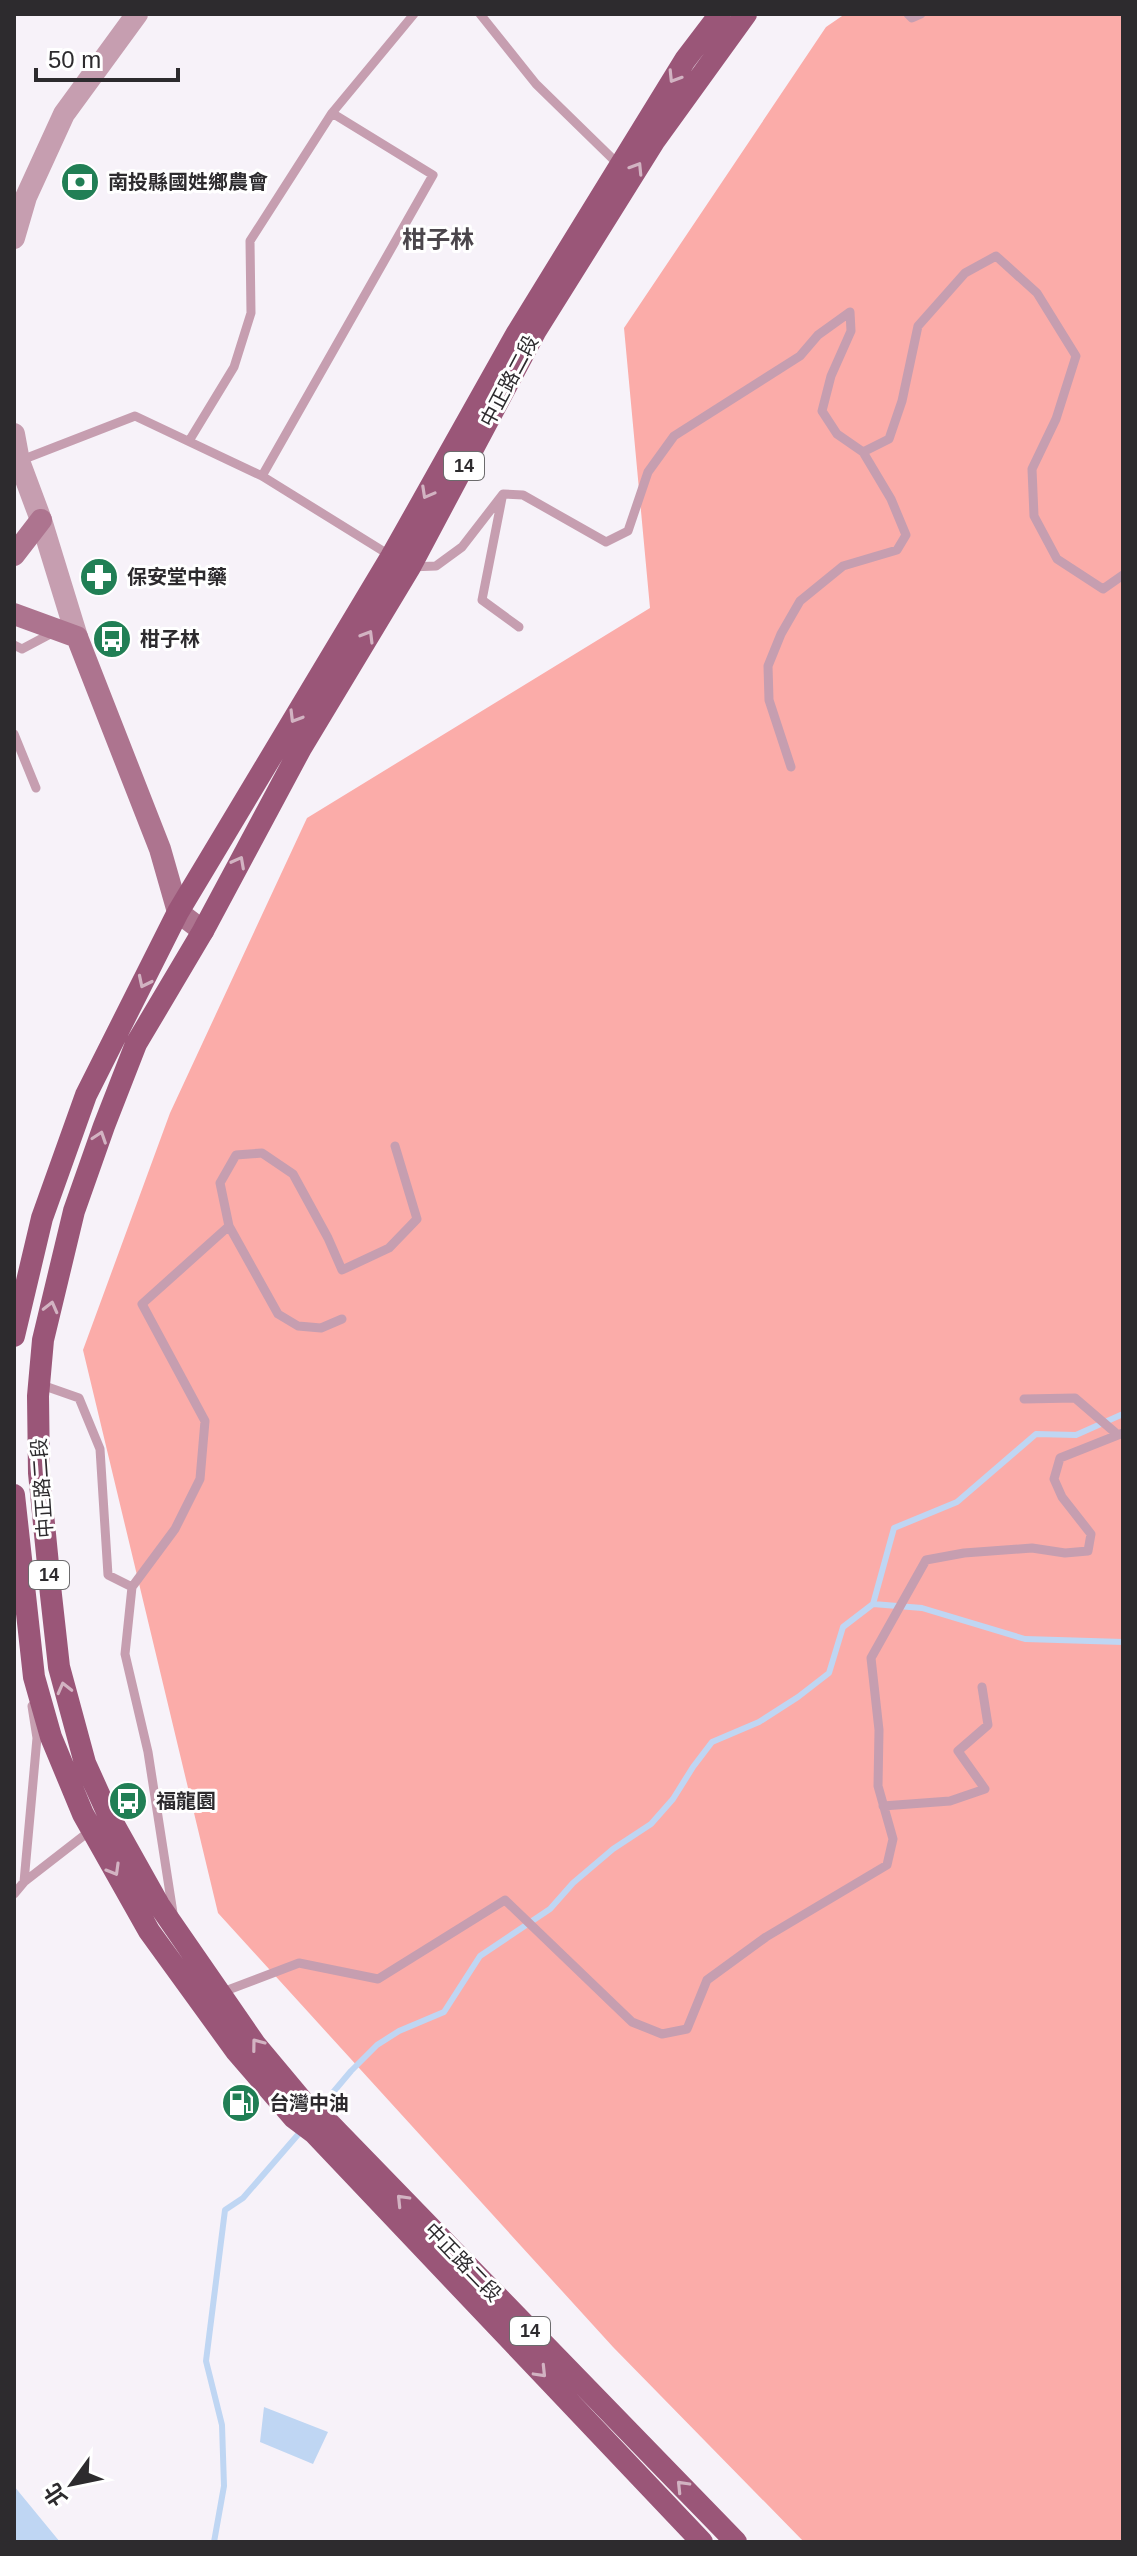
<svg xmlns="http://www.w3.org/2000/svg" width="1137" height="2556" viewBox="0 0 1137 2556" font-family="Helvetica,'Noto Sans TC',sans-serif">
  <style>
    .forest { fill: #fbaca9 }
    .water { fill: #bfd6f3 }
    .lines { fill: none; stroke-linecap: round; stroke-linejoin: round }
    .stream { stroke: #bfd6f3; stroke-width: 6 }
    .service { stroke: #c69eb0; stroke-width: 9 }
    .tertiary { stroke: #c69eb0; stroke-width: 22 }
    .secondary { stroke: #ad748f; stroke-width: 22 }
    .primary { stroke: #9a5678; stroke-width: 22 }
    .oneway { stroke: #d2b3c2 }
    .labels { text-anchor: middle; stroke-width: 6; stroke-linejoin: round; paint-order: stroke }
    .shield { fill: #fff; stroke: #6c6b6d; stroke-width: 2 }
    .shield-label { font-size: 18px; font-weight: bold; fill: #2d2b2e }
    .poi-label { font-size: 20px; font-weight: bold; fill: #2d2b2e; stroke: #fff; text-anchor: start }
    .street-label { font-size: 20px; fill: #2d2b2e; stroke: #fff }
    .quarter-label { font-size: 24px; font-weight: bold; fill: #4b464c; stroke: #fff }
  </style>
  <rect width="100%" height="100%" fill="#f7f2f9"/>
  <path class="forest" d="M845 14H1123V2542H804L613 2347 218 1913 83 1350 170 1113 307 818 650 608 624 328 826 27Z"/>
  <path class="water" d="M264 2407 328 2432 313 2464 260 2442Z
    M14 2486 60 2542H14Z"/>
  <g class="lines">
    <path class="stream" d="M873 1604 922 1608 1025 1639 1123 1642
      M319 2109 351 2071 377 2045 399 2031 444 2012 480 1956 550 1909 573 1883 613 1849 651 1824 673 1799 693 1767 712 1742 759 1722 798 1697 829 1673 843 1627 873 1604 894 1528 957 1502 1036 1434 1076 1435 1123 1414
      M214 2542 224 2486 222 2425 206 2361 225 2210 243 2198 302 2130"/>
    <path class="service" d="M480 14 536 84 619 165
      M908 14 912 18 921 14
      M189 441 234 367 251 313 250 241 332 113
      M19 461 135 416 262 476 391 556
      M262 476 433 175 332 113 414 14
      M502 498 482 600 519 627
      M410 567 436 566 462 547 503 494 523 495 606 542 628 531 648 472 674 436 800 356 818 335 850 312 851 331 831 376 822 411 837 434 863 452 889 439 902 401 918 326 965 273 996 256 1037 293 1076 356 1056 419 1032 469 1034 516 1057 559 1103 589 1123 575
      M14 645 22 649 54 632
      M14 734 36 788
      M791 767 769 700 768 666 781 634 800 601 843 566 897 550 906 535 891 499 863 452
      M229 1226 278 1314 298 1326 321 1328 342 1319
      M39 1384 79 1398 100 1449 108 1575 132 1587
      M1024 1399 1075 1398 1118 1435
      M883 1806 950 1801 985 1789 958 1751 988 1725 982 1687
      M24 1882 37 1738 32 1706
      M14 1894 24 1882 91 1830
      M173 1913 148 1752 125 1654 132 1587 175 1529 200 1479 205 1421 142 1304 229 1226 220 1183 236 1155 262 1153 293 1174 328 1238 342 1270 389 1248 417 1219 395 1146
      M220 1993 299 1963 378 1979 505 1900 632 2022 662 2034 687 2029 707 1980 766 1937 887 1865 893 1839 878 1786 879 1730 871 1658 926 1560 964 1553 1032 1548 1065 1553 1088 1551 1091 1534 1062 1497 1054 1479 1060 1458 1123 1433"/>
    <path class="tertiary" d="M14 238 26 197 64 114 137 14
      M14 434 19 461 41 520 77 637"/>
    <path class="secondary" d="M14 555 41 520
      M14 614 77 637 160 849 178 912 203 931"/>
    <path class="primary" d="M14 1336 42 1218 86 1095 178 912 391 557 517 333 685 60 720 14
      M14 1495 34 1677 51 1737 83 1814 149 1931 236 2051 294 2118 314 2133 702 2542
      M736 2542 325 2119 306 2105 255 2044 159 1905 108 1814 85 1763 59 1667 51 1595 39 1473 38 1396 43 1340 74 1211 104 1126 136 1044 203 931 301 748 410 567 535 332 655 140 746 14"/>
  </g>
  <defs><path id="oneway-chevron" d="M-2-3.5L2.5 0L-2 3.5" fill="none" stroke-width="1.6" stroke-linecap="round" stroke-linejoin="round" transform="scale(2)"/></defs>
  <g class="oneway">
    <use href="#oneway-chevron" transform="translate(674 77) rotate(122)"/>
    <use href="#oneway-chevron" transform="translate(637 168) rotate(-58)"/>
    <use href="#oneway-chevron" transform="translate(427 493) rotate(119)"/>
    <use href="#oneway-chevron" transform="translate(368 636) rotate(-59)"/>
    <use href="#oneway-chevron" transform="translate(295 717) rotate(121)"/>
    <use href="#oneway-chevron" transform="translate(239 862) rotate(-62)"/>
    <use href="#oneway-chevron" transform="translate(144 982) rotate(116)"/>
    <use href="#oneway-chevron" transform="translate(100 1137) rotate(-71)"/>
    <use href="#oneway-chevron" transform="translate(51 1307) rotate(-76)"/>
    <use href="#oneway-chevron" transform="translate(64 1688) rotate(-104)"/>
    <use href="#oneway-chevron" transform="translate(114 1870) rotate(60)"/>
    <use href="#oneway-chevron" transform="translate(257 2044) rotate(-127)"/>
    <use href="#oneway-chevron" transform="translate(402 2200) rotate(-134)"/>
    <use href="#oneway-chevron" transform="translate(541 2372) rotate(46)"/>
    <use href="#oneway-chevron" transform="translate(682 2486) rotate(-134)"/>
  </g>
  <defs>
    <g id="bank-disc" transform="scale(2)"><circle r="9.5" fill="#217f55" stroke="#fff"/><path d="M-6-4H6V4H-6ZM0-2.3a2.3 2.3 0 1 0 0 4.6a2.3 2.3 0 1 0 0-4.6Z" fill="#fff"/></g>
    <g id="pharmacy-disc" transform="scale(2)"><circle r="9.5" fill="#217f55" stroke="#fff"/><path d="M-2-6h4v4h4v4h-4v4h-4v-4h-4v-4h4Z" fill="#fff"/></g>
    <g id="bus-disc" transform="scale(2)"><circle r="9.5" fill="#217f55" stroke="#fff"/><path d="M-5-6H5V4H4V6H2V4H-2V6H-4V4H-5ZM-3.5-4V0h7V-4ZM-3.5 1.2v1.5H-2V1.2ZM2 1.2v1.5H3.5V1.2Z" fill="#fff"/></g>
    <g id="fuel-disc" transform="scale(2)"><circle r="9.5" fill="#217f55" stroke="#fff"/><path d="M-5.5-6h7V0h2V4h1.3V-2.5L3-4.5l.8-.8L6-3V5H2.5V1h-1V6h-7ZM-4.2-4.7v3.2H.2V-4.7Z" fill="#fff"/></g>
  </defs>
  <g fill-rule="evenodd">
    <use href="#bank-disc" x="80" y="182"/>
    <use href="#pharmacy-disc" x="99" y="577"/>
    <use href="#bus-disc" x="112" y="639"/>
    <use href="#bus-disc" x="128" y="1801"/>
    <use href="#fuel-disc" x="241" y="2103"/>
  </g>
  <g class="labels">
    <g class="shield">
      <rect x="444" y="452" width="40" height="28" rx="6"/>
      <rect x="29" y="1561" width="40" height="28" rx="6"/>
      <rect x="510" y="2317" width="40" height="28" rx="6"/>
    </g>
    <g class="shield-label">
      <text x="464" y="472">14</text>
      <text x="49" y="1581">14</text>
      <text x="530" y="2337">14</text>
    </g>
    <g class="poi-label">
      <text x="108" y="189">南投縣國姓鄉農會</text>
      <text x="127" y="584">保安堂中藥</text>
      <text x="140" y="646">柑子林</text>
      <text x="156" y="1808">福龍園</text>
      <text x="269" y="2110">台灣中油</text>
    </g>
    <g class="street-label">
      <text transform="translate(509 381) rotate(-62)" y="7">中正路二段</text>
      <text transform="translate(42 1488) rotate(-94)" y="7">中正路二段</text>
      <text transform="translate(463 2262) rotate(46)" y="7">中正路二段</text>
    </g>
    <g class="quarter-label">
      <text x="438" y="248">柑子林</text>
    </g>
  </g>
  <rect width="1137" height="2556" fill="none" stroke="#2d2b2e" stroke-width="32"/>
  <g transform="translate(72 2484) rotate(237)" stroke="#ffffff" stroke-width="6" paint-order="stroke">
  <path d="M0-6L14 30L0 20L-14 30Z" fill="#2d2b2e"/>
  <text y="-12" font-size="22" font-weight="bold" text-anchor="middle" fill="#2d2b2e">北</text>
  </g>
  <path d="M36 68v12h142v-12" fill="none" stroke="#2d2b2e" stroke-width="4"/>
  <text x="48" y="68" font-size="24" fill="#2d2b2e" stroke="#ffffff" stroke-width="6" paint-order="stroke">50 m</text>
</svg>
